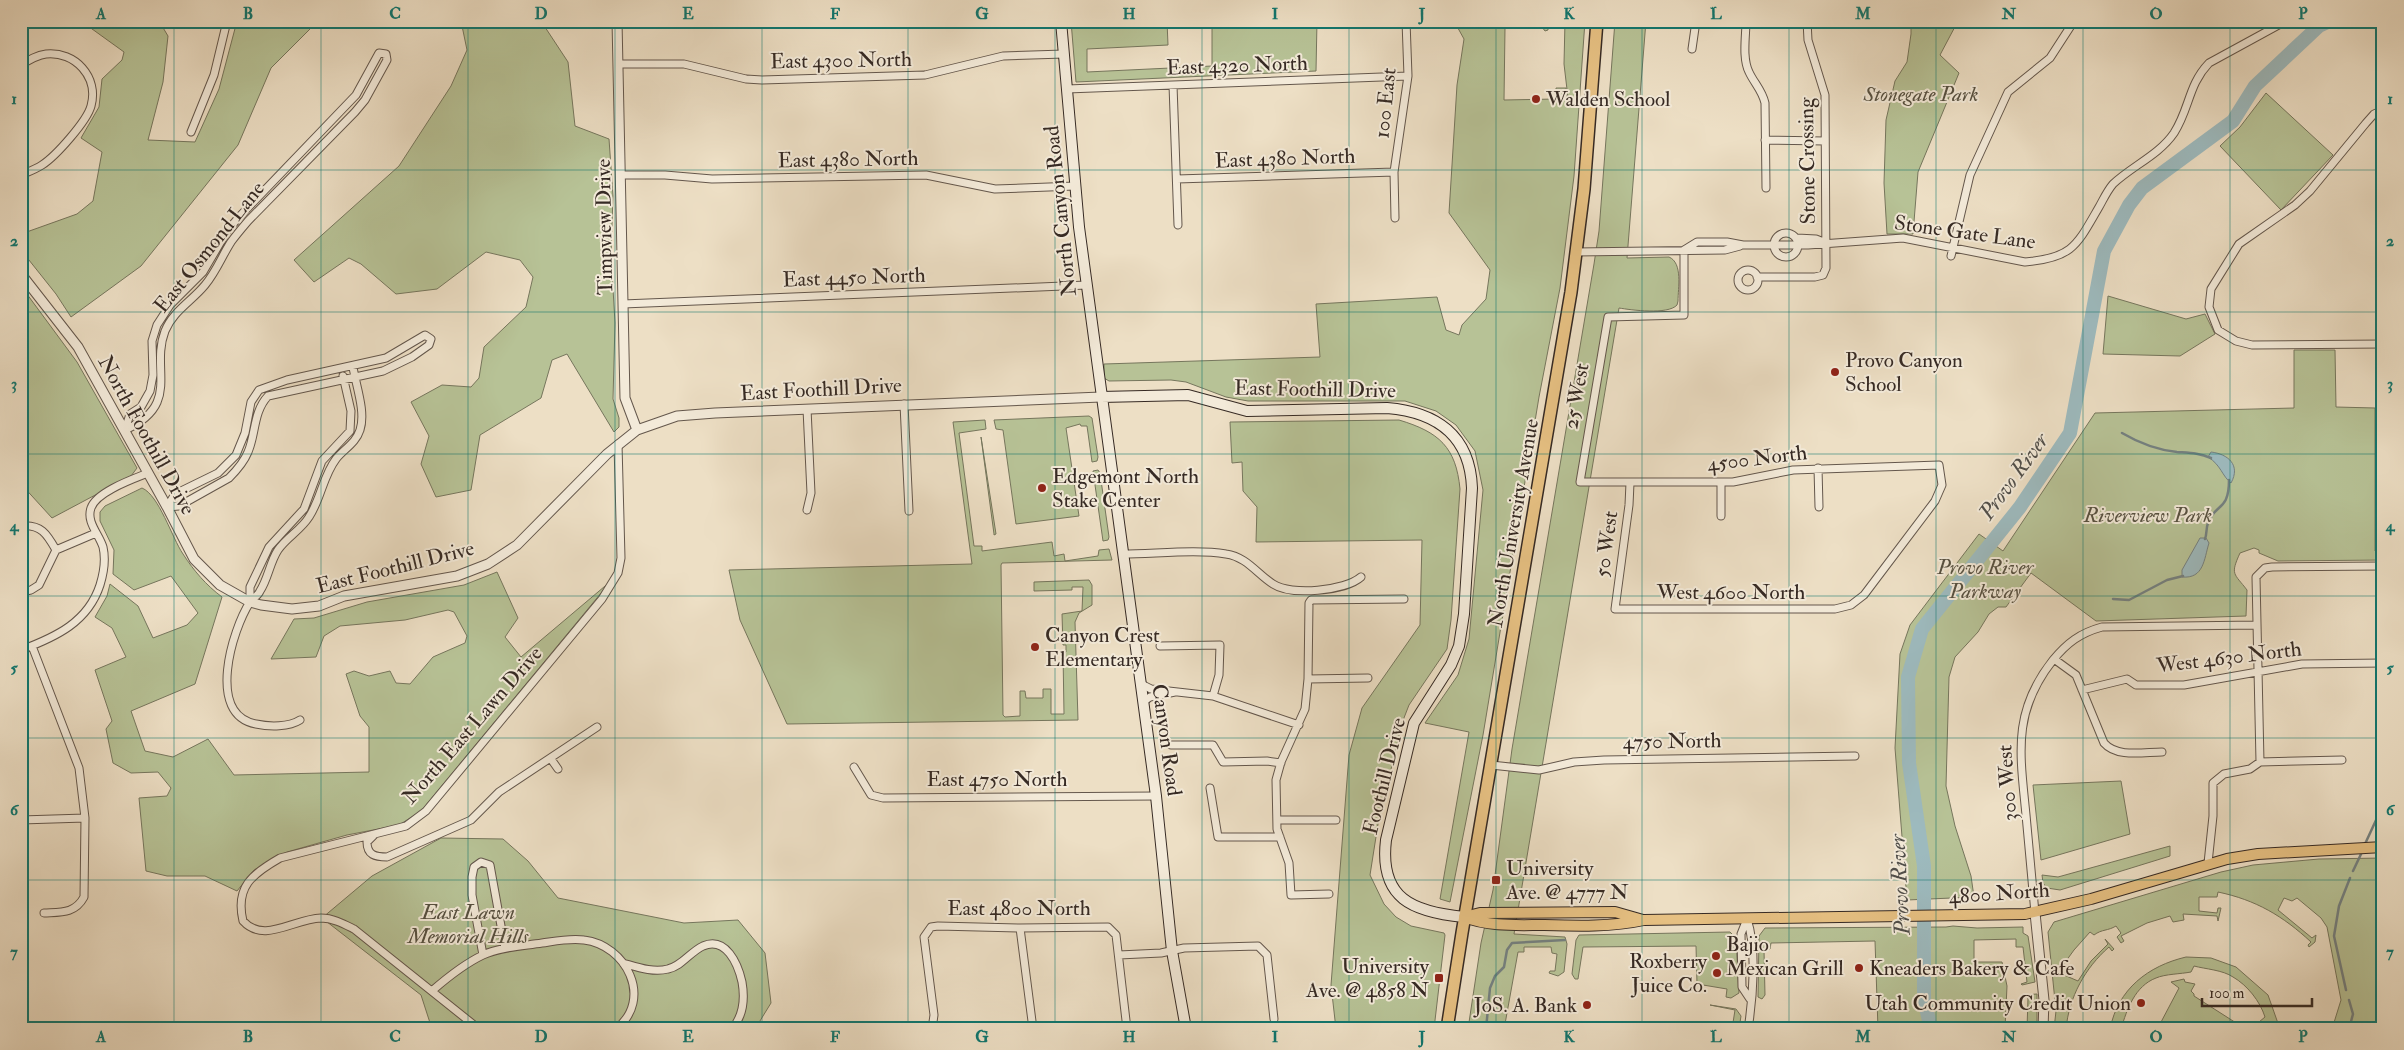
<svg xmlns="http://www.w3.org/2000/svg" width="2404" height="1050" viewBox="0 0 2404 1050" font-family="'IM FELL Double Pica',serif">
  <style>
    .green { fill: #b7c296; stroke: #76765d }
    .water { fill: #9dbabe; stroke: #748080 }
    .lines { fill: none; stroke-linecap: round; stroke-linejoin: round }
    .stream { stroke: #748080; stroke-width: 2.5 }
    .canal { stroke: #9dbabe; stroke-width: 8 }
    .river { stroke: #9dbabe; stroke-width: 14 }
    .minor-casing { stroke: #64574c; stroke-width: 9 }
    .tertiary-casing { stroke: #64574c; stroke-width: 11 }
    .secondary-casing { stroke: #362a24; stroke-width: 12 }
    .primary-casing { stroke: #362a24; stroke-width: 12 }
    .trunk-casing { stroke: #362a24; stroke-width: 14 }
    .minor { stroke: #f3ead9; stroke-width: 7 }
    .tertiary { stroke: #f3ead9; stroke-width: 9 }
    .secondary { stroke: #f3ead9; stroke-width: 10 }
    .primary { stroke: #e6c082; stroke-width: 10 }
    .trunk { stroke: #e6c082; stroke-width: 11 }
    .grid { fill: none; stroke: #0f766e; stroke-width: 1; stroke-opacity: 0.55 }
    .poi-dot { fill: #8f2418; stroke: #f3ead9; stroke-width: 2 }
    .labels { text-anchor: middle; stroke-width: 4; stroke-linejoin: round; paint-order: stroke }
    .street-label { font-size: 21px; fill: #362a24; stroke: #f3ead9 }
    .park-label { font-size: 21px; font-style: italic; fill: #565040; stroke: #f3ead9 }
    .poi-label { font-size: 21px; fill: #362a24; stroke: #f3ead9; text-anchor: start }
    .water-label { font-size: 22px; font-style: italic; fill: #504e4a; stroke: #f3ead9 }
    .neatline { fill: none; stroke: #0f766e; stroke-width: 2 }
    .grid-label { font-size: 16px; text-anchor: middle; font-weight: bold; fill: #0f766e }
  </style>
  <rect width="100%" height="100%" fill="#eddfc5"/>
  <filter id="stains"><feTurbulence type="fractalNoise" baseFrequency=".004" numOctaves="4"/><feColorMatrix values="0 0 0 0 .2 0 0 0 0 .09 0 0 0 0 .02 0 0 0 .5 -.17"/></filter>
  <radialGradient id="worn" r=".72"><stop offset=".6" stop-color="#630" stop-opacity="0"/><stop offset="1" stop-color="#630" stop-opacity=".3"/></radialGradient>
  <path class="green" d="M81 21H159L168 36 163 82 148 140 195 142 219 89 237 21H318L271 68 238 145 141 266 71 317 56 294 21 250V234L77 214 93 201 102 152 81 138 99 107 102 79 122 60 124 52Z
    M461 21H541L568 62 575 126 609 139 613 196 611 254 615 323 613 399 619 418V427L614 432 567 354 552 360 541 398 480 435 471 490 436 497 421 464 429 436 411 402 442 385 471 387 479 378 484 347 526 307 533 277 520 260 486 252 437 289 396 294 361 264 349 258 314 282 294 260 399 166 451 86 467 50Z
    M1071 21H1167L1168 45 1087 49V72L1212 66V21H1317L1316 71 1076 82Z
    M1454 21H1548V30L1545 31 1542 27 1505 28 1504 100 1556 99V88H1566V98H1568L1564 64 1565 21H1585L1574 176 1560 288 1539 397 1483 735 1450 902 1440 899 1469 732 1425 723 1458 675 1469 639 1483 490 1475 451 1456 425 1436 411 1405 401H1248L1226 397 1186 382 1171 380 1109 381 1104 378V364L1320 357 1316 304 1437 297 1446 330 1459 335 1462 325 1486 299 1490 270 1449 213 1457 85 1464 39Z
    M1615 21H1646L1627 258 1669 257C1683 263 1678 288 1678 301L1677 305C1668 315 1631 310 1619 308L1514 934 1565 937 1567 944 1564 972 1558 976 1549 973 1550 971H1555L1557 954 1552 953 1551 947H1524V952H1518L1505 1024H1502L1501 1029H1468L1481 943 1493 890 1512 749 1594 264 1599 231Z
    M1911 21H1958L1940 55 1959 73 1918 172 1913 234H1887L1884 183 1886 120 1895 81 1907 62 1911 34Z
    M2266 93 2333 155 2281 210 2220 146 2240 127Z
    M21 286 77 362 137 468 131 476 52 518 21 484Z
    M2108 296 2186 319 2205 314 2215 334 2180 356 2103 354Z
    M2294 350H2335L2336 407 2375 408V551H2383V560L2278 561 2259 553V550L2254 548 2240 553C2230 575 2234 573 2247 590L2246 616 2096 621 2031 573 2006 607H1998L1989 614 1978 632 1955 657 1949 677 1946 786 1955 826 1971 876 1974 897 1907 900 1895 748 1900 654 1910 625 1979 534 2003 551 2095 413 2294 408Z
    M1089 416 1092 418 1098 457 1097 461 1092 462 1087 426H1081L1080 424 1066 428 1079 516 1016 524 1003 430 996 429 994 420Z
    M985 420 986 429 959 433 974 546H982V551L1052 542 1054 556 1064 554 1065 561 1098 556 1099 550 1109 549 1112 560 1002 563 1001 565 1003 715 1005 717 1020 716V691H1025L1026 698H1043V689H1051V714H1064L1063 653 1066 652V645H1063L1062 614 1082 611 1083 587H1072V590L1034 591V582L1089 580 1092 585V605L1079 613 1075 622 1078 720 787 724 740 620 729 570 972 564 953 422Z
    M1399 420C1439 432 1456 447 1460 489L1451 620 1447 649 1409 705 1402 723 1378 824 1370 875 1384 904 1396 917 1411 926 1444 933 1445 935 1434 1029H1336L1331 985 1349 755 1362 708 1420 625 1422 540 1256 542 1257 507 1243 491 1242 462 1232 463 1230 422Z
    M981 437 996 534 994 535V534Z
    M1098 470 1100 473 1109 537 1108 540 1103 541 1093 471Z
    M142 488C159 495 172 538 183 554 194 571 206 585 222 597L195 684 131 711 145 751 173 757 208 739 234 775 369 772V727L360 716 346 674 354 671 369 676 390 671 396 683 410 684 433 657 465 643 467 636 454 612 448 610 405 620 340 626 324 636 316 657 271 659 294 619 314 618 367 602 464 585 497 572 518 618 505 637 521 657 611 581 421 811 399 825 347 835 287 852 254 870 237 891 205 876H167L146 871 139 798 167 796 171 788 158 772 131 773 113 763 106 729 112 721 95 670 126 657 112 628 95 617 107 596 110 584 138 606 153 638 187 625 198 613 171 576 134 590 113 574 114 550 100 521V512L105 506Z
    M2121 781 2130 834 2041 860 2033 785Z
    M441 838 503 839 528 861 558 898 684 923 738 920 765 953 771 1003 755 1029H432L421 995 322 918 372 876Z
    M2170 846V856L2060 890 2047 888 2043 883 2042 875 2058 877Z
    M2383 858V1011L2380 1029H2332L2341 1000 2327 927 2321 918 2297 898 2292 901 2284 898 2278 910 2312 938 2316 935 2315 942 2309 947 2308 945 2311 942C2283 916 2256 900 2218 892L2217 897H2199V911L2217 913 2218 908H2221L2218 921 2217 916 2183 914 2184 920 2173 922 2170 916 2147 923 2121 936 2124 941 2121 943 2117 937 2121 933 2116 926C2108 931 2102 929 2094 935L2090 932 2074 950 2061 968 2066 971 2064 975 2078 981 2091 961 2108 944 2105 939 2114 949 2112 951 2109 947C2085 968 2069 997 2066 1029H2054L2056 1011 2048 932 2054 922 2221 872 2253 865 2319 859Z
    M1953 926 1977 928 2023 927V933L2028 936 2035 982 2022 985 2021 984 2027 982 2023 947H2016V939L1974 940V962H2002L2007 986 2005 1029H1878L1875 941 1771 943 1770 949 1764 950 1765 995 1762 999 1758 997 1759 936 1765 928 1946 927Z
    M1730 932 1736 938 1739 993 1731 998 1726 997 1727 989 1697 984 1696 946 1583 947 1578 979H1575L1572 974 1576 940 1579 935Z
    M2186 957 2211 958 2236 967 2268 995 2280 1029H2169L2160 1024 2179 988 2171 982 2184 979 2185 982 2195 984 2191 991 2194 994V996L2244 1028 2253 1027 2265 1017C2260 1001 2247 985 2233 977 2223 970 2205 969 2194 966L2191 972C2181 974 2165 974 2156 978 2135 986 2127 1009 2121 1029H2110C2118 989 2148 966 2186 957Z
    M2037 994V1029H2027L2028 998 2022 995Z
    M1710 1005 1736 1009 1741 1016 1739 1029H1732L1735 1010Z"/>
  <path class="water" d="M2211 452C2228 454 2241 465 2231 483 2222 476 2221 465 2208 457Z
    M2200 538H2206L2209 543C2204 559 2204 579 2182 577V570Z"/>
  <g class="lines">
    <path class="stream" d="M2122 433C2139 443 2158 450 2177 452 2190 453 2199 453 2211 458
      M2205 539C2207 534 2206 528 2208 523 2215 503 2229 512 2229 480
      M2113 599 2129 600 2167 580 2183 576
      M2365 844 2383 805
      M2353 871 2362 852
      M2346 990 2334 936 2339 906 2350 878
      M2349 1000 2353 1014 2349 1029
      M1486 1029 1490 988 1495 976 1504 967 1507 950 1512 943 1565 940"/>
    <path class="canal" d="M2383 938V943
      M2377 1029 2380 1019 2383 962"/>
    <path class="river" d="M1931 1029 1924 999V866L1909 763 1908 677 1922 629 2020 507 2070 433 2104 251 2129 205 2142 188 2233 121 2255 86 2319 26 2330 21"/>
    <g class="minor-casing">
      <path id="minor" d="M1746 21C1746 36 1742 58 1749 72 1754 83 1762 90 1765 103L1766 188
        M1692 49 1696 21
        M379 53 386 54 387 60 365 100 355 112 248 221C242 228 236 235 231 242 222 256 216 272 205 285 192 301 173 311 165 331 150 370 182 404 125 430L130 414 141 407 150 391 153 375 152 341 157 325 170 305 203 272 227 231 239 217 356 95Z
        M618 64H684L746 79 762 80 925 75 1003 56 1064 54
        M21 65C29 60 37 55 46 54 75 51 99 77 91 106 87 121 56 156 42 165 36 169 28 172 21 175
        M1173 85 1178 225
        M1067 89 1408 76
        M2383 110 2374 114 2366 123 2310 191 2295 205 2239 244 2211 289 2209 307 2218 330 2236 341 2252 345 2383 344
        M191 132 214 75 227 21
        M1765 140 1825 141
        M620 175H665L712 179 926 175 995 189 1075 186
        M1177 179 1394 172
        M1395 218 1394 172 1408 76 1406 21
        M1774 245a12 12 0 1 1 24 0a12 12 0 1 1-24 0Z
        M1797 238 1816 239 1826 243
        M1684 250 1697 242H1727L1743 245H1808L1903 238 2025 262C2073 258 2077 245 2099 207 2103 200 2107 191 2113 184 2132 166 2159 155 2174 133 2190 108 2188 85 2209 63L2286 21
        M1576 252 1725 250 1740 246
        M1951 256 1970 175 2008 92 2050 58 2074 21
        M1738 280a10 10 0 1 1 20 0a10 10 0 1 1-20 0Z
        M1757 277H1815L1823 275 1826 268 1825 95 1808 40 1807 21
        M623 304 1087 285
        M425 335 431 339 429 345 412 357 383 371 268 396C253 412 256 434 248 452 244 462 237 470 229 478L179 506 167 507 175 494 218 473 236 455 245 433 251 402 259 390 287 380 386 358Z
        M904 404 909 511
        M807 409 811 493 807 510
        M1818 468 1819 507
        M1721 482V516
        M1630 483 1629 505 1615 609H1835L1851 605 1864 595 1935 501 1942 485 1939 465 1793 470 1733 482H1580L1608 317 1684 315V250
        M21 526C41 524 47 534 56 550
        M1123 554C1154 554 1197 549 1226 554 1247 557 1257 574 1273 584 1291 596 1345 591 1361 577
        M21 592 31 590 39 585 56 550 96 533
        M250 602V587L269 547 304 509 322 461 350 431 351 411 343 376
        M32 646 79 768 85 818 84 897C75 914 60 912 44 913
        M1160 646 1220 645 1219 675 1213 696
        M21 650C56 637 88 622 100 585 104 572 106 560 103 547 99 534 86 522 91 508 96 492 133 479 148 473
        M2054 659 2076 675 2104 743C2117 758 2144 752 2162 752
        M1308 679 1368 678
        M1141 684 1151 689 1213 696 1299 725
        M2082 690 2127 679 2136 685H2184L2302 664 2383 663
        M1143 702 1150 697 1175 692
        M300 720C289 727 270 727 256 724 206 715 232 630 250 602 253 598 258 596 260 591 268 579 270 562 278 550 287 537 301 530 309 517 321 499 323 476 336 459 344 449 356 443 360 430 366 412 356 386 353 367
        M1171 745H1213L1223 762 1267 761 1281 763
        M551 759 558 769
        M2260 762 2256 577 2265 568 2272 567 2383 566
        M1491 765 1539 770 1574 762 1604 760 1855 756
        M854 767 871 795 883 798 1156 796
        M1210 788 1218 837H1280
        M21 820 85 818
        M1277 820H1336
        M374 835 367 842C367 855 375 857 387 857L471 820 499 792 597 727
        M2208 863 2213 816V783L2224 774 2250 769 2260 762 2342 760
        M1329 894 1291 895 1289 863 1277 829 1276 780 1281 762 1305 709 1308 679 1309 603 1311 600 1404 599
        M2035 913C2032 880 2029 847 2026 815 2020 753 2012 712 2053 660 2067 643 2080 633 2102 627L2257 625
        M1747 919C1757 948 1753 998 1748 1029
        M1747 919 1741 934 1742 987 1750 999
        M1020 928 1033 1029
        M483 955 472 895V877L474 867 481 862 490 865 505 948
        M1119 955 1161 953 1184 948 1258 946 1267 955 1274 1019
        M623 963C637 967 653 973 668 969 682 966 690 952 703 946 726 936 738 964 742 982 745 999 744 1015 732 1029
        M433 990C448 977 464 964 483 955 500 947 523 946 542 943 556 941 570 938 584 940 626 945 654 999 616 1029
        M479 1029 354 929C344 924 333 918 321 918 293 919 264 944 243 921 235 887 252 874 280 858L406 826 426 811 602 599 618 573 621 558 618 444
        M932 1029 934 1015 924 937 931 927 938 926 1020 928 1108 927 1116 935 1127 1029"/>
    </g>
    <g class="tertiary-casing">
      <path id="tertiary" d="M617 21 625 398 637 430
        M21 274 78 347 167 507 194 559 220 585 250 602 261 605 292 609 319 606 344 596 457 576 488 564 517 545 607 454 637 430 677 416 715 413 1101 397
        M2035 913 2044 1000 2043 1029"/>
    </g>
    <g class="secondary-casing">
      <path id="secondary" d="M1061 21 1079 227 1156 796 1172 951 1186 1029
        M1101 397 1188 395 1247 411 1387 408C1436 412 1470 435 1472 488L1464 614 1459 646 1451 665 1414 723 1386 840C1379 899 1413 912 1464 917"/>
    </g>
    <g class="primary-casing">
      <path id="primary" d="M1464 917C1490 927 1517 925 1544 925 1578 926 1611 927 1644 920L2025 914 2091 899 2227 859 2258 854 2383 847
        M1464 917 1480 913 1615 912 1643 920"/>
    </g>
    <g class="trunk-casing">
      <path id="trunk" d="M1447 1029 1462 933 1571 292 1584 189 1597 21"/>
    </g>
    <use href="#minor" class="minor"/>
    <use href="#tertiary" class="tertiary"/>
    <use href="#secondary" class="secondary"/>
    <use href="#primary" class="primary"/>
    <use href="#trunk" class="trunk"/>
  </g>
  <path class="grid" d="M174 21V1029M321 21V1029M468 21V1029M615 21V1029M762 21V1029M908 21V1029M1055 21V1029M1202 21V1029M1349 21V1029M1496 21V1029M1642 21V1029M1789 21V1029M1936 21V1029M2083 21V1029M2230 21V1029M21 170H2383M21 312H2383M21 454H2383M21 596H2383M21 738H2383M21 880H2383"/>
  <g class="poi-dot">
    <circle cx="1536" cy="99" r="5"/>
    <circle cx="1835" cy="372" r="5"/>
    <circle cx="1042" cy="488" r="5"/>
    <circle cx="1035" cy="647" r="5"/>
    <rect x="1491" y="875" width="10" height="10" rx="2.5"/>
    <circle cx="1716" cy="956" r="5"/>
    <circle cx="1859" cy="968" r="5"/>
    <circle cx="1717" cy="973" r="5"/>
    <rect x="1434" y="973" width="10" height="10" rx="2.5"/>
    <circle cx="2141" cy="1003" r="5"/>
    <circle cx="1587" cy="1005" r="5"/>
  </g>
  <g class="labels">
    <g class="street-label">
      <text transform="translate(841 60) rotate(-1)" y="7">East 4300 North</text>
      <text transform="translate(1237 65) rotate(-2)" y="7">East 4320 North</text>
      <text transform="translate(1385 103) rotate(-84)" y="7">100 East</text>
      <text transform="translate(1285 158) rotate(-2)" y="7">East 4380 North</text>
      <text transform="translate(848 159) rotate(-1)" y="7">East 4380 North</text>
      <text transform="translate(1807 161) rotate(-91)" y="7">Stone Crossing</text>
      <text transform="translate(1060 211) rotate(-96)" y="7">North Canyon Road</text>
      <text transform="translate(604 227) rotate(-91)" y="7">Timpview Drive</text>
      <text transform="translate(1965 232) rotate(8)" y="7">Stone Gate Lane</text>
      <text transform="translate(209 247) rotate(-51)" y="7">East Osmond Lane</text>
      <text transform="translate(854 277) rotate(-2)" y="7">East 4450 North</text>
      <text transform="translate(821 389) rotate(-3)" y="7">East Foothill Drive</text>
      <text transform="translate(1315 389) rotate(1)" y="7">East Foothill Drive</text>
      <text transform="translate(1576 396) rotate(-80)" y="7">25 West</text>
      <text transform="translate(147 435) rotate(61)" y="7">North Foothill Drive</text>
      <text transform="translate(1757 458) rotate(-7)" y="7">4500 North</text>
      <text transform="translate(1513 523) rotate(-80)" y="7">North University Avenue</text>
      <text transform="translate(1606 544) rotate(-82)" y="7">50 West</text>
      <text transform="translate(395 567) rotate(-14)" y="7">East Foothill Drive</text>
      <text x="1731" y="599">West 4600 North</text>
      <text transform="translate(2229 657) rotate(-7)" y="7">West 4630 North</text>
      <text transform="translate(472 725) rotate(-49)" y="7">North East Lawn Drive</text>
      <text transform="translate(1167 740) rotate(82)" y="7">Canyon Road</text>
      <text transform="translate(1672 741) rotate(-1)" y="7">4750 North</text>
      <text transform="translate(1384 776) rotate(-76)" y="7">Foothill Drive</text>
      <text x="997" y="786">East 4750 North</text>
      <text transform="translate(2007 783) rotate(-94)" y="7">300 West</text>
      <text transform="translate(1999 893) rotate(-4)" y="7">4800 North</text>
      <text x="1019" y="915">East 4800 North</text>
    </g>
    <g class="park-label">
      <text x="1921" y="101">Stonegate Park</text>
      <text x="2148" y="522">Riverview Park</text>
      <text x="1985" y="574">Provo River<tspan x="1985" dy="24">Parkway</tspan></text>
      <text x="468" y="919">East Lawn<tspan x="468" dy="24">Memorial Hills</tspan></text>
    </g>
    <g class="poi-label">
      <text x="1546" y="106">Walden School</text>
      <text x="1845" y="367">Provo Canyon<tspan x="1845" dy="24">School</tspan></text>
      <text x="1052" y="483">Edgemont North<tspan x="1052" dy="24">Stake Center</tspan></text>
      <text x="1045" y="642">Canyon Crest<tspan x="1045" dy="24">Elementary</tspan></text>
      <text x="1506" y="875">University<tspan x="1506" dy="24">Ave. @ 4777 N</tspan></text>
      <text x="1726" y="951">Bajio<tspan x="1726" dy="24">Mexican Grill</tspan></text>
      <text x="1707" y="968" text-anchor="end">Roxberry<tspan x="1707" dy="24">Juice Co.</tspan></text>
      <text x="1429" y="973" text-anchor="end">University<tspan x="1429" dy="24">Ave. @ 4858 N</tspan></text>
      <text x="1869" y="975">Kneaders Bakery &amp; Cafe</text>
      <text x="2131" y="1010" text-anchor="end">Utah Community Credit Union</text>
      <text x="1577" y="1012" text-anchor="end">JoS. A. Bank</text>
    </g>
    <g class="water-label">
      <text transform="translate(2013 476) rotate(-54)" y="8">Provo River</text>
      <text transform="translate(1899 885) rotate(-93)" y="8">Provo River</text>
    </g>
  </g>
  <rect width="2404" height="1050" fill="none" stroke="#eddfc5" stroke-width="55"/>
  <path d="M2202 998v8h110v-8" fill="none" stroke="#362a24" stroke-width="2.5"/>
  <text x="2209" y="998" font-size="15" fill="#362a24" stroke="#f3ead9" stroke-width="4" paint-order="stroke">100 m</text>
  <rect x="28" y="28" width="2348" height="994" class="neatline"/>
  <g class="grid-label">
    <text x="101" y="19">A</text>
    <text x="248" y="19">B</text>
    <text x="395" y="19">C</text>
    <text x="541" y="19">D</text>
    <text x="688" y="19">E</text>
    <text x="835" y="19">F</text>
    <text x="982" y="19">G</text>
    <text x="1129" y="19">H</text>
    <text x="1275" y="19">I</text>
    <text x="1422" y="19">J</text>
    <text x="1569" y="19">K</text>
    <text x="1716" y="19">L</text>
    <text x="1863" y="19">M</text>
    <text x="2009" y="19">N</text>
    <text x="2156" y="19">O</text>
    <text x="2303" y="19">P</text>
    <text x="14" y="104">1</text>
    <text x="2390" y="104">1</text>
    <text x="14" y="246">2</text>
    <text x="2390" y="246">2</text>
    <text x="14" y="389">3</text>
    <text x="2390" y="389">3</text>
    <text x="14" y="531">4</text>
    <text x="2390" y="531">4</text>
    <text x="14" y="673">5</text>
    <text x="2390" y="673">5</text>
    <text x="14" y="815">6</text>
    <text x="2390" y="815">6</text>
    <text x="14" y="957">7</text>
    <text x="2390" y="957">7</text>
    <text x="101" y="1042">A</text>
    <text x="248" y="1042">B</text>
    <text x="395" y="1042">C</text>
    <text x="541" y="1042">D</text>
    <text x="688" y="1042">E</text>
    <text x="835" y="1042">F</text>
    <text x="982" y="1042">G</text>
    <text x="1129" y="1042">H</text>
    <text x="1275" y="1042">I</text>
    <text x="1422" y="1042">J</text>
    <text x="1569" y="1042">K</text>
    <text x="1716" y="1042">L</text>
    <text x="1863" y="1042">M</text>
    <text x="2009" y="1042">N</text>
    <text x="2156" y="1042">O</text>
    <text x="2303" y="1042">P</text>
  </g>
  <rect width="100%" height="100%" filter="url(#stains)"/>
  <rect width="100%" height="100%" fill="url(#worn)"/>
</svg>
